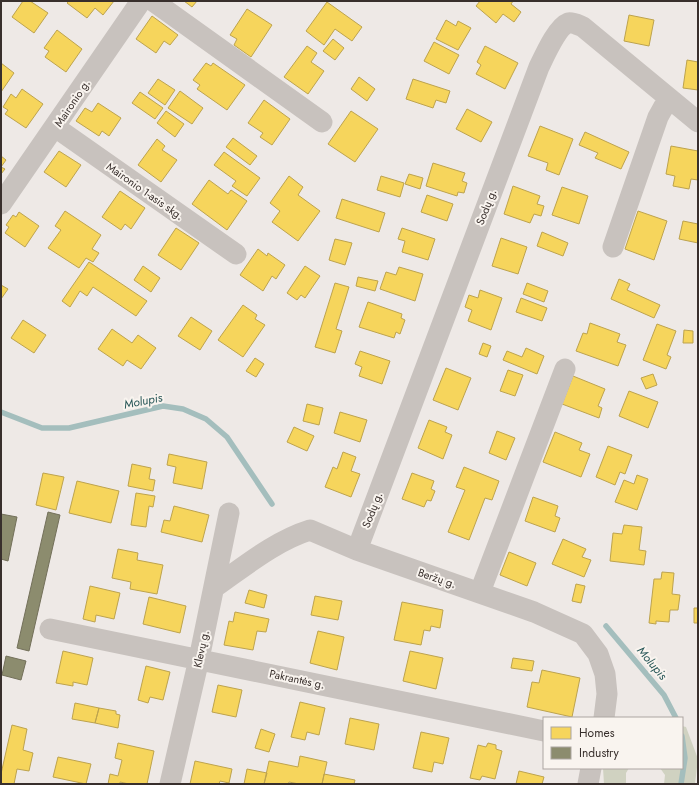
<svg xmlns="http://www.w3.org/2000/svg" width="699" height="785" viewBox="0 0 699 785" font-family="Jost,sans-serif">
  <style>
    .green { fill: #d0d2c1 }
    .homes { fill: #f6d55c; stroke: #bda34e }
    .industry { fill: #8c8c6e; stroke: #73705a }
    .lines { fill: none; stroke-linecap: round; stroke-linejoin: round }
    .stream { stroke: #a4bebd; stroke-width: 5.5 }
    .minor { stroke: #c8c2be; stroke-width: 21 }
    .labels { text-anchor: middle; stroke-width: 4; stroke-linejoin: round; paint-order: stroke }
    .street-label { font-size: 11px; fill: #382f2c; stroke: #f9f4ef }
    .water-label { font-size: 12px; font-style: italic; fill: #265556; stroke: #f9f4ef }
  </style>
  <rect width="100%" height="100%" fill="#eee9e6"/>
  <path class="green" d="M682 726 686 727 698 759 695 784H664L665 775 660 768H682Z
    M603 768H629L626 773V784H604Z"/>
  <path class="homes" d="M23 1H30L48 13 34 33 12 17Z
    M69 1H114L103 15 95 8 87 18 67 3Z
    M184 1H197L192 7Z
    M480 1H513L511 4 521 12 514 22 503 14 496 23 476 6Z
    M327 2 362 27 352 41 335 29 324 45 306 31Z
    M247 9 272 25 251 57 234 45 237 39 230 35Z
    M629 15 654 20 649 46 624 41Z
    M152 16 178 35 170 45 164 41 156 53 136 39Z
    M446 20 456 26 458 21 471 28 458 50 436 39Z
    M57 30 82 49 66 72 45 57 49 51 44 48Z
    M333 39 344 48 335 60 323 51Z
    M434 42 459 55 449 74 424 61Z
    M307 46 317 53 311 62 324 71 308 94 284 77Z
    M485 46 518 63 505 89 476 74 481 65 477 62Z
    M687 60 698 62V90L683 88Z
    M1 63 14 73 1 92Z
    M206 63 211 66 213 63 245 85 227 110 197 89 200 85 193 80Z
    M359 77 375 89 367 101 351 89Z
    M158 79 175 90 165 105 148 93Z
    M413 79 450 91 446 103 436 100 433 108 406 99Z
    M22 89 43 104 26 128 5 114 8 110 3 107 11 94 16 98Z
    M180 91 203 108 192 124 168 108Z
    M140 92 163 108 155 119 132 103Z
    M264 100 290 119 272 145 260 137 263 133 248 123Z
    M98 103 121 118 109 136 102 131 99 136 76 121 85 108 92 112Z
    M467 109 492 122 481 142 456 129Z
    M166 111 184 124 175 137 157 123Z
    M351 111 378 129 355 162 328 144Z
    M540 126 573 139 559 175 546 170 548 163 528 156Z
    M585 132 629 152 621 169 595 158 598 153 579 145Z
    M233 138 257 156 250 165 226 147Z
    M157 139 165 146 162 150 177 160 161 182 138 165Z
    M671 146 698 151V180L691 179 689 189 673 186 675 176 666 174Z
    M59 151 81 165 66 187 44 172Z
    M224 152 260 178 247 196 232 186 236 181 214 165Z
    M1 156 6 160 1 167 5 169 1 174Z
    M433 163 465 173 462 181 467 183 464 193 458 192 457 196 426 186Z
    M409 174 423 178 420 189 405 184Z
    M289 176 303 187 298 195 320 211 298 241 272 222 280 211 270 203Z
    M381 176 404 183 400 197 377 190Z
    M209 180 228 194 231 190 247 201 227 230 192 204Z
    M513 186 540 196 537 204 544 206 541 216 534 214 530 223 504 214Z
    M562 187 588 196 579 224 552 215Z
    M120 191 145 208 131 229 125 224 121 230 102 217Z
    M427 195 453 204 447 221 421 212Z
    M342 199 385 213 379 232 336 218Z
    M65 211 101 235 92 249 99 253 93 262 86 258 79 268 48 248 61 230 55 226Z
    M638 211 667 221 654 260 625 249Z
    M19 212 39 226 25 247 5 233 9 227 6 225 13 215 16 217Z
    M683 221 698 224V243L679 239Z
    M176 228 199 243 181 270 158 255Z
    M402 228 435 239 428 260 402 252 405 241 398 239Z
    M542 232 568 243 563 256 537 246Z
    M501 238 527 247 518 274 492 266Z
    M335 239 352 243 345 265 329 260Z
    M258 249 267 256 268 253 285 265 276 279 272 276 263 291 240 275Z
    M89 262 147 301 136 316 93 287 87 296 80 291 70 307 62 301Z
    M143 266 160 278 151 292 134 280Z
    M305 266 320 276 305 298 301 295 297 300 287 293Z
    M399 267 423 274 415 301 380 289 386 272 396 275Z
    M358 277 378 281 375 291 356 286Z
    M619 279 630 284 627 290 660 305 654 318 611 299Z
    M335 283 349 287 336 329 342 331 335 353 315 347Z
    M527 283 548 291 544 302 523 294Z
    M1 285 8 289 1 299Z
    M480 290 502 298 491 330 468 321 472 310 465 307 469 295 478 298Z
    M521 298 547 308 542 321 516 312Z
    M368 302 402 314 401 318 405 320 400 334 396 332 394 338 359 327Z
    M243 305 257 315 255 319 265 325 243 357 218 340Z
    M191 317 212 331 200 350 178 336Z
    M23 320 46 335 34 353 11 338Z
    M590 323 620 334 617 342 626 345 618 366 576 351 583 333 587 334Z
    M657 324 676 331 667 355 671 357 666 369 643 360Z
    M112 329 132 343 138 335 156 348 141 369 127 360 123 366 98 349Z
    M684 330 693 331V343H683Z
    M483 343 491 346 487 357 479 354Z
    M526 348 544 356 537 374 503 360 507 351 522 357Z
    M360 351 390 361 382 384 359 376 362 367 355 364Z
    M255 358 264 364 256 377 246 371Z
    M446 368 471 378 458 410 433 400Z
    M508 370 523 375 515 396 500 391Z
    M653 374 657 385 646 389 641 378Z
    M573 376 605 389 598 406 602 408 599 418 562 404Z
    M629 391 658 402 648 428 619 416Z
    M307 404 323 408 319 425 303 421Z
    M340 412 367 420 360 442 334 433Z
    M429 420 447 427 445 432 452 435 443 459 418 448Z
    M294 427 314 436 307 451 287 442Z
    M497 431 515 438 506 460 489 453Z
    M555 432 582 443 579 450 590 454 581 477 543 462Z
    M608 446 632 455 625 474 620 472 615 485 596 477Z
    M343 452 356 457 351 471 360 474 351 497 325 487 333 467 337 469Z
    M169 454 207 462 202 489 173 483 176 467 167 465Z
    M132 464 151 468 149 479 155 480 153 491 128 486Z
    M464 467 499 481 492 500 485 498 469 540 448 532 465 490 456 487Z
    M43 473 64 477 56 510 36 505Z
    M412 473 434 481 431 489 435 491 431 501 427 500 424 507 402 499Z
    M637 475 648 479 637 510 615 502 624 480 634 484Z
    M77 481 119 491 111 523 69 513Z
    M136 493 155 496 153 507 149 506 146 527 131 525Z
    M533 497 558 506 555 516 560 518 555 532 525 521Z
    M174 506 209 515 202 542 161 532 164 520 170 521Z
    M624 525 642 527 639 550 646 551 644 565 610 561 613 533 622 534Z
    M563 539 586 549 582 557 591 560 584 577 552 564Z
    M118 549 138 553 137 560 163 565 157 594 130 589 131 582 112 578Z
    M509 552 536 563 527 586 500 575Z
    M662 572 674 573 672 594 680 595 678 610H670L669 622 656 621V624L649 623 654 579H661Z
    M576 584 585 586 581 603 572 601Z
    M90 586 120 593 114 619 96 615 95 622 83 619Z
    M249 590 267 595 264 608 245 603Z
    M315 596 342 601 338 620 311 615Z
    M149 597 186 606 180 633 143 624Z
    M402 602 443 610 440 628 431 626 430 631 424 630 421 645 394 640Z
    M694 608H698V623H694Z
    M235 612 269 619 266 632 257 631 253 650 224 645 229 621 233 622Z
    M318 631 344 637 337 670 310 663Z
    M63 651 93 658 87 685 73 682V686L56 683Z
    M410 651 443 658 436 689 403 681Z
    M513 658 534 661 532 671 511 668Z
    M146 666 170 672 163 700 150 697 148 703 138 700Z
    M542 670 580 678 572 717 527 707 532 682 539 683Z
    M218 685 242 690 236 717 212 712Z
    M300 702 325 708 319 735 307 732 305 740 291 737Z
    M75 703 99 708 95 723 72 719Z
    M99 708 116 711V714L120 715 118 728 95 723Z
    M350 718 379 724 374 750 345 744Z
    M12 725 27 729 23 750 33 753 29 771 17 769 14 784H1V774Z
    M261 729 275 734 269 752 255 748Z
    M421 732 449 738 443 764 434 762 432 772 413 768Z
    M118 743 154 751 147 784H129L120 782V784H108L110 774 118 776 122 760 115 758Z
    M488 743 496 745V749L502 751 495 779 482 776 480 780 470 778 478 745 486 747Z
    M300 756 327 762 322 784H299L289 782 288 784H264L269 761 298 767Z
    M58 757 91 764 86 784 53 777Z
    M195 761 232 769 229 783 220 781 219 784H190Z
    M247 769 267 773 264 784H244Z
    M519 771 544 777 542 784H516Z
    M324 774 355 780 354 784H322Z"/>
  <path class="industry" d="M48 512 60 515 29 651 17 648Z
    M1 514 17 517 8 561 1 559Z
    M6 656 26 661 21 680 2 675Z"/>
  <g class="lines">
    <path class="stream" d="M1 412 42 428H69L163 406 183 409 206 419 227 437 272 504
      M606 626 664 695 676 718
      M681 784 685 758 682 736"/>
    <path class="minor" d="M153 1 322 122
      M55 127 236 254
      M1 204 141 1
      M613 247 658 117 663 108 671 100
      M357 550 539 67C544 57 557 27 568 23 573 22 578 25 583 27L698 122
      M215 587C245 566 275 541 310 530L357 550 534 612 583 634 598 654 605 674 607 694 604 718
      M480 592 565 369
      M50 629 544 731
      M170 784 199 659 229 513
      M588 784 591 768"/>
  </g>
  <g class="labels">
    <g class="street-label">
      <text transform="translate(72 103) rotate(-56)" y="4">Maironio g.</text>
      <text transform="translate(145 191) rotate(35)" y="4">Maironio 1-asis skg.</text>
      <text transform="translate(486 207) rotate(-69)" y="4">Sodų g.</text>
      <text transform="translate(372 510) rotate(-69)" y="4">Sodų g.</text>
      <text transform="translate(437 578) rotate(19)" y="4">Beržų g.</text>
      <text transform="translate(201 649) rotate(-78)" y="4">Klevų g.</text>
      <text transform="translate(297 679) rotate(12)" y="4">Pakrantės g.</text>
    </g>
    <g class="water-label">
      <text transform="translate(143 401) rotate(-11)" y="4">Molupis</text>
      <text transform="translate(652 663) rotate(50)" y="4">Molupis</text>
    </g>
  </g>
  <rect width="699" height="785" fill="none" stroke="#382f2c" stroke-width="4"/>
  <rect x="543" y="717" width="140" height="52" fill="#f9f4ef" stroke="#aca5a1"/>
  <rect x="551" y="727" width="20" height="12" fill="#f6d55c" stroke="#aca5a1"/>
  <text x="579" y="737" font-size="12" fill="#382f2c">Homes</text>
  <rect x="551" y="747" width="20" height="12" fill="#8c8c6e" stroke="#aca5a1"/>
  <text x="579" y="757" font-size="12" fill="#382f2c">Industry</text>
</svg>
